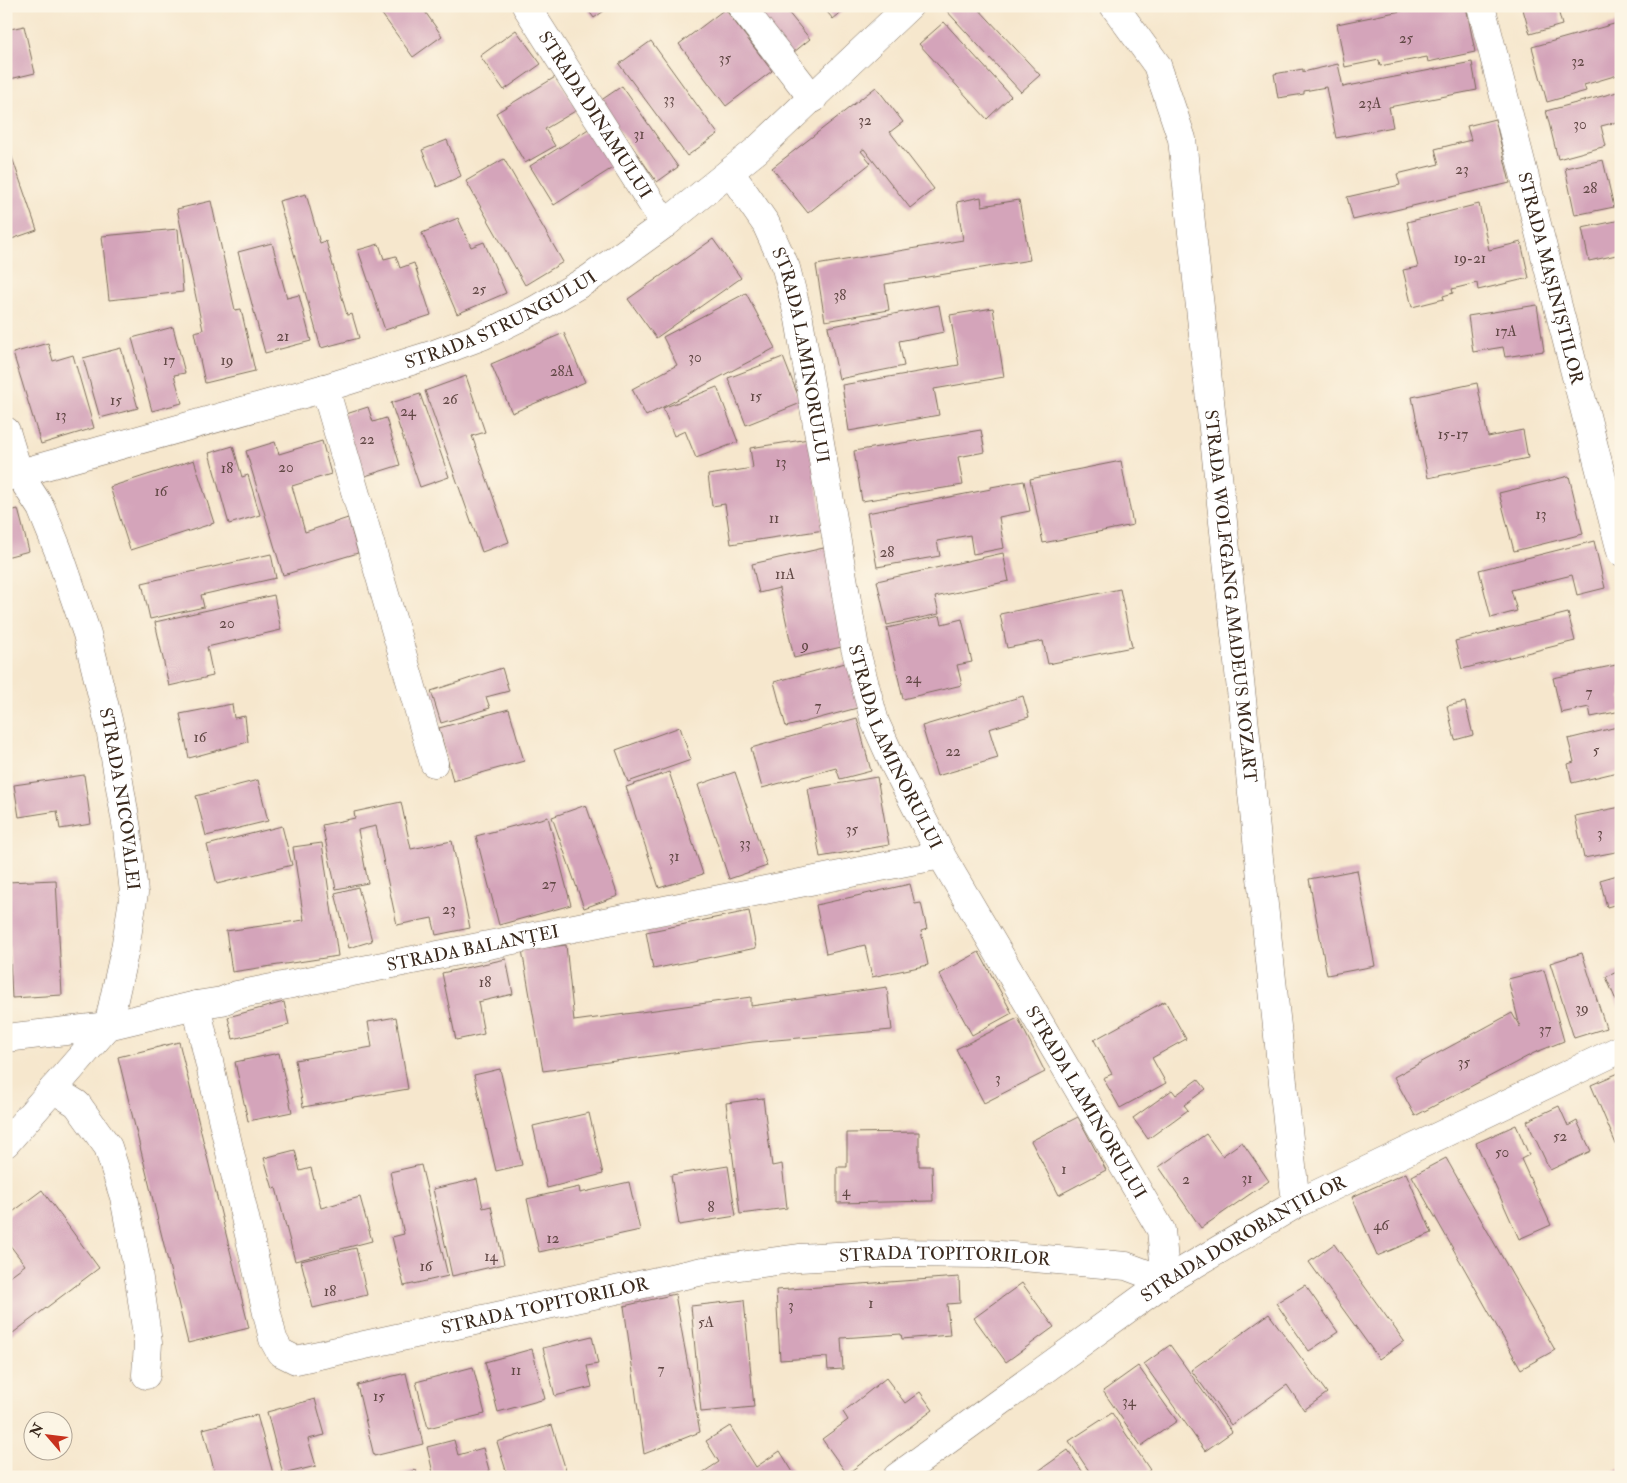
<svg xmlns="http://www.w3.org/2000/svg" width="1627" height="1483" viewBox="0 0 1627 1483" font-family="'IM FELL Double Pica',serif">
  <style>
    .building { fill: #d4a4ba }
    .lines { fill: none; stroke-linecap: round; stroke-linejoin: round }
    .minor-casing { stroke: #7c6c5b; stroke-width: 29 }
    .minor { stroke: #fff; stroke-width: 28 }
    .labels { text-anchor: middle; stroke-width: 4.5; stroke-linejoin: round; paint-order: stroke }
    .number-label { font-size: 15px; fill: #614845 }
    .street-label { font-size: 18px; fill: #3b2a1e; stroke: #fcf5e5 }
  </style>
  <rect width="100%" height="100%" fill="#fcf5e5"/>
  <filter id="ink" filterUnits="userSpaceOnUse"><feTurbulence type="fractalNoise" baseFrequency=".02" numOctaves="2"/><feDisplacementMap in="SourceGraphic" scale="10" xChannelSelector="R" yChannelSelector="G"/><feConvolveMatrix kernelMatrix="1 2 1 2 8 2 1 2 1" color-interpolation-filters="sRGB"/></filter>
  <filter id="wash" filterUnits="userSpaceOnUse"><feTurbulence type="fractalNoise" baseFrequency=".0096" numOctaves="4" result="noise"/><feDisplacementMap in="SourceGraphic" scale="20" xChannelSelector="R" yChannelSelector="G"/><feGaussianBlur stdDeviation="1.12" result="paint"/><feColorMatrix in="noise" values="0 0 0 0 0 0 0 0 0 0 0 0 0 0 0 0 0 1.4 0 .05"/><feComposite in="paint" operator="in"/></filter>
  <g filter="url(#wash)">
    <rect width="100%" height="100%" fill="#f6e7cd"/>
    <g id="blocks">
      <path class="building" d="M376 6H421L442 36 413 57Z
        M585 6H611L594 18Z
        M746 6H783L810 39 788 57Z
        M822 6H849L833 19Z
        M948 6H976L1040 75 1021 92 945 9Z
        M1425 6H1466L1475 52 1428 62 1427 57 1380 66 1379 60 1345 67 1337 24Z
        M1522 6H1557L1562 25 1530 34Z
        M725 9 772 71 726 106 679 44Z
        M944 22 1011 96 987 119 919 44Z
        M1621 22V74L1584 85 1586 91 1547 102 1532 47Z
        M24 26 35 73 6 80V30Z
        M516 30 541 64 504 90 480 56Z
        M651 41 718 134 687 156 619 64Z
        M1472 62 1477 90 1389 107 1393 127 1336 138 1326 87 1304 91V94L1278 98 1274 74 1303 69V72L1338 64 1343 87Z
        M557 76 577 110 545 129 555 146 525 163 496 113Z
        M622 86 678 167 657 182 600 101Z
        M876 87 903 122 890 132 934 189 910 208 864 149 861 151 871 163 808 213 772 168Z
        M1621 91V121L1601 126 1606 146 1558 159 1546 111Z
        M1495 119 1510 183 1353 220 1347 197 1400 185 1397 174 1439 164 1435 149 1471 140 1467 126Z
        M590 128 614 167 554 205 530 166Z
        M6 140 37 230 6 241Z
        M447 140 461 176 437 187 422 150Z
        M504 159 563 262 525 285 466 181Z
        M1603 160 1614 207 1575 215 1565 168Z
        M306 194 320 243 326 241 347 315 352 314 359 338 321 348 279 201Z
        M981 197 982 206 1019 200 1030 260 885 284 889 310 825 321 816 265 963 240 957 202Z
        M211 201 235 310 241 309 255 371 205 383 194 332 203 330 177 209Z
        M1479 204 1489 250 1521 242 1529 278 1478 290 1477 283 1452 289 1453 293 1443 296 1444 299 1412 307 1403 270 1418 267 1407 222Z
        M458 218 471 247 484 242 506 293 457 314 422 233Z
        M1621 220V254L1589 261 1582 228Z
        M178 229 183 292 109 300 102 236Z
        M713 239 741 278 656 338 628 299Z
        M272 243 287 298 299 295 311 341 265 353 238 252Z
        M379 244 384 259 396 256 400 268 414 263 431 315 385 330 358 250Z
        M746 293 775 348 646 416 632 389 677 365 663 337Z
        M939 305 944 332 899 341 904 366 839 379 828 327Z
        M1537 305 1544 351 1505 357 1503 347 1473 352 1468 316Z
        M993 308 1004 377 934 389 939 415 849 431 842 385 959 365 950 315Z
        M173 327 185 373 174 375 182 403 152 411 132 338Z
        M564 333 585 382 512 413 491 364Z
        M48 343 53 361 73 355 94 428 41 444 13 353Z
        M121 348 138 408 100 418 83 358Z
        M783 357 801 403 746 425 728 378Z
        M466 376 485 432 472 436 509 542 482 552 425 391Z
        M1477 383 1488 437 1523 430 1528 458 1428 478 1412 397Z
        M717 387 738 442 696 458 685 431 674 436 663 408Z
        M420 394 449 477 420 487 391 403Z
        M368 407 373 422 386 418 400 465 362 477 343 415Z
        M981 430 985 452 958 457 963 485 862 501 854 451Z
        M809 439 824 530 731 544 725 504 712 506 708 475 753 468 750 448Z
        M322 441 331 474 292 486 305 532 348 518 358 553 283 575 246 451 275 442 279 454Z
        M233 446 242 477 248 475 260 515 229 524 209 453Z
        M194 460 214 523 130 550 110 487Z
        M1121 461 1133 525 1043 543 1030 479Z
        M1569 476 1583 534 1514 551 1499 493Z
        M1024 481 1030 511 999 517 1004 548 973 554 970 535 937 541 940 556 877 567 867 513 991 489V487Z
        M18 509 29 551 6 557V512Z
        M1594 541 1605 588 1577 595 1572 575 1511 590 1517 611 1491 618 1479 570Z
        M828 547 850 645 794 658 779 588 759 593 752 564Z
        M1003 553 1009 581 935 597 939 614 887 625 877 581Z
        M271 554 276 578 201 595 204 607 150 619 142 583Z
        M1120 589 1132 647 1048 664 1043 641 1007 648 1000 614Z
        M274 595 281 630 207 647 213 676 169 686 155 622Z
        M1568 613 1575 641 1462 669 1455 641Z
        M940 616 942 624 962 619 972 662 957 665 962 685 903 699 887 628Z
        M849 662 861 707 786 727 774 682Z
        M1621 664V711L1591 717 1589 707 1561 713 1553 678Z
        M502 668 509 691 486 697 490 708 441 723 431 691Z
        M1023 696 1029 717 989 729 998 758 937 776 922 726Z
        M1465 702 1473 735 1455 740 1447 706Z
        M232 704 234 718 245 716 248 742 189 758 180 714Z
        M509 709 524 761 453 781 439 728Z
        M857 718 871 771 840 779 836 768 762 788 751 748Z
        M1621 726V778L1618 772 1572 783 1568 764 1574 762 1568 739Z
        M680 727 691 760 628 782 616 750Z
        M669 772 703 874 659 888 626 787Z
        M735 772 767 866 729 879 698 785Z
        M84 775 91 824 60 829 57 811 19 817 14 785Z
        M877 777 889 845 820 857 808 789Z
        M258 780 268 821 206 836 196 796Z
        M401 802 411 849 452 841 470 928 436 935 432 918 397 925 376 826 358 830 368 883 336 889 322 825 355 818 354 812Z
        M586 805 618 896 584 908 552 817Z
        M1621 807V851L1584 858 1575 816Z
        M548 817 571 905 499 925 476 836Z
        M282 826 292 865 217 884 207 845Z
        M322 843 338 956 232 972 226 931 304 920 293 847Z
        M1357 870 1375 966 1327 975 1309 879Z
        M1621 874V903L1607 907 1600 880Z
        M56 880 62 995 12 998 6 882Z
        M910 884 915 904 921 903 927 929 921 931 928 965 872 977 865 945 826 954 816 905Z
        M358 887 372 941 349 948 335 893Z
        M749 911 756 948 653 969 646 932Z
        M566 945 574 1021 751 997V1006L887 987 892 1030 753 1042 543 1071 522 950Z
        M979 952 1012 1013 972 1035 939 974Z
        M1582 953 1606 1028 1574 1038 1550 963Z
        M506 959 513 994 478 1002 484 1034 456 1040 442 973Z
        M1544 970 1564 1041 1534 1053 1415 1116 1394 1077 1512 1013 1520 1027 1508 979Z
        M1621 970V1012L1606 977Z
        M1165 1001 1186 1039 1152 1058 1166 1083 1120 1108 1103 1078 1112 1074 1094 1040Z
        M284 1002 289 1025 233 1039 228 1017Z
        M396 1017 408 1089 303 1107 295 1060 372 1047 368 1022Z
        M1018 1018 1045 1072 984 1103 956 1049Z
        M179 1042 249 1328 188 1343 118 1057Z
        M279 1053 292 1112 248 1121 235 1062Z
        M500 1069 522 1165 496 1171 474 1075Z
        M1621 1072V1156L1591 1085Z
        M1198 1079 1206 1089 1184 1105 1188 1110 1148 1139 1133 1118 1172 1090 1176 1095Z
        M763 1098 772 1166 782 1164 787 1208 740 1214 726 1103Z
        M1559 1106 1568 1126 1577 1121 1591 1151 1550 1170 1527 1121Z
        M589 1113 603 1174 547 1188 533 1126Z
        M1078 1117 1106 1170 1059 1195 1031 1141Z
        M1516 1125 1529 1155 1521 1159 1551 1225 1519 1239 1476 1143Z
        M919 1132V1166H932L933 1201 837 1203V1167H847V1133Z
        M1206 1134 1222 1156 1242 1142 1269 1181 1201 1228 1159 1167Z
        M295 1150 300 1171 311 1168 321 1208 360 1197 372 1241 295 1261 276 1188 273 1189 264 1158Z
        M1446 1158 1555 1350 1521 1369 1412 1176Z
        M421 1165 448 1276 404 1286 392 1237 404 1234 390 1172Z
        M728 1166 736 1216 679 1225 671 1175Z
        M1406 1173 1432 1233 1377 1256 1352 1197Z
        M477 1179 483 1208 491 1206 504 1264 452 1276 433 1189Z
        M629 1182 640 1230 539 1252 527 1199 579 1187 580 1193Z
        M42 1190 99 1268 9 1336 6 1332V1279L25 1265 6 1240V1217Z
        M1334 1244 1404 1341 1379 1359 1309 1262Z
        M356 1248 367 1295 313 1308 301 1261Z
        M959 1277 960 1303 947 1304 950 1335 902 1339 901 1334 841 1338 843 1369 828 1370 827 1357 780 1360 776 1290Z
        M1022 1283 1054 1327 1006 1362 974 1318Z
        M1305 1285 1338 1332 1309 1351 1276 1303Z
        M675 1294 700 1432 644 1454 624 1306Z
        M744 1300 754 1407 701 1412 691 1306Z
        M1269 1314 1327 1393 1304 1410 1287 1385 1231 1425 1191 1370Z
        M592 1336 598 1364 587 1366 592 1387 555 1396 543 1348Z
        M1170 1345 1232 1432 1205 1451 1144 1364Z
        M532 1349 545 1399 498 1412 485 1362Z
        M1138 1366 1177 1421 1141 1446 1103 1391Z
        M473 1367 485 1414 428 1428 416 1382Z
        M406 1373 423 1444 374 1456 357 1385Z
        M886 1378 905 1403 920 1392 933 1410 847 1474 822 1439 848 1420 843 1412Z
        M315 1399 325 1435 308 1439 316 1466 283 1474 267 1412Z
        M1112 1413 1150 1470 1140 1477H1093L1069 1441Z
        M257 1415 274 1477H216L203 1429Z
        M552 1425 568 1477H508L497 1442Z
        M730 1426 756 1467 780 1451 796 1477H704L702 1473 719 1462 706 1441Z
        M454 1440 458 1455 483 1448 491 1477H434L427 1447Z
        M1068 1450 1086 1477H1030Z
        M1619 1468H1621V1477H1603Z
        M416 1470 418 1477H390V1476Z"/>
    </g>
  </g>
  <g filter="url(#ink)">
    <use href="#blocks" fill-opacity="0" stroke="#7c6c5b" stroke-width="1"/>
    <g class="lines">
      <g class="minor-casing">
        <g id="minor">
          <path id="s1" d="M526 6 665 224"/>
          <path d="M741 6 813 99"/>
          <path id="s2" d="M1114 6 1157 65 1182 139 1296 1204"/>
          <path id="s3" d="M1481 6 1621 552"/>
          <path id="s4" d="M730 172 766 224 786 268 799 319 855 648 875 722 893 762 941 855 1161 1230 1166 1281"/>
          <path d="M325 388 434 763"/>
          <path id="s5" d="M6 431 19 474 41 508 58 550 87 634 110 728 127 829 134 893 125 949 108 1026 6 1143"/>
          <path id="s6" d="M6 477 325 388 434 354 482 336 535 310 590 278 665 224 757 150 909 6"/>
          <path id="s7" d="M196 1005 273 1339 280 1352 296 1360 703 1271 799 1258 891 1253 988 1254 1126 1266 1166 1281"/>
          <path id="s8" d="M6 1038 108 1026 196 1005 222 1001 237 995 941 855"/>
          <path d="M53 1089 77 1104 108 1147 124 1197 138 1272 148 1343 146 1375"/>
          <path id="s9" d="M897 1477 1166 1281 1296 1204 1621 1049"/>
        </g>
      </g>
      <use href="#minor" class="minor"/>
    </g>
  </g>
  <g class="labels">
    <g class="number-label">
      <text x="1406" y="43">25</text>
      <text x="725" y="63">35</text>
      <text x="1578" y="66">32</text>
      <text x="669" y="104">33</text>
      <text x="1370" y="108">23A</text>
      <text x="865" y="125">32</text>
      <text x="1580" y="129">30</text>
      <text x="639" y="139">31</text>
      <text x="1462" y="174">23</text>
      <text x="1590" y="193">28</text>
      <text x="1470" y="263">19-21</text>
      <text x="479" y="294">25</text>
      <text x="840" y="300">38</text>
      <text x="1506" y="336">17A</text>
      <text x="283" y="341">21</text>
      <text x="695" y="362">30</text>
      <text x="169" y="365">17</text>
      <text x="227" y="365">19</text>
      <text x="562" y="376">28A</text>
      <text x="756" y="401">15</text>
      <text x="450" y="404">26</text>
      <text x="116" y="405">15</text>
      <text x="408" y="416">24</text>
      <text x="61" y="420">13</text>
      <text x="1453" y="439">15-17</text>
      <text x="367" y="444">22</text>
      <text x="781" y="467">13</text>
      <text x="286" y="472">20</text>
      <text x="227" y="473">18</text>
      <text x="161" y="496">16</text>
      <text x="1541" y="519">13</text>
      <text x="774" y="523">11</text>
      <text x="887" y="557">28</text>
      <text x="785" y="579">11A</text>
      <text x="227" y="628">20</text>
      <text x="805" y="650">9</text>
      <text x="913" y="683">24</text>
      <text x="1589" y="697">7</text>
      <text x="818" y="711">7</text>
      <text x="200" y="742">16</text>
      <text x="1596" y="755">5</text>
      <text x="953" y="756">22</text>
      <text x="852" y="834">35</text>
      <text x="1600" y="838">3</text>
      <text x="745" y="848">33</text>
      <text x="674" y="861">31</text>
      <text x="549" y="889">27</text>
      <text x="449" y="914">23</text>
      <text x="485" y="987">18</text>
      <text x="1582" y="1013">39</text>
      <text x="1545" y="1034">37</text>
      <text x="1464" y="1067">35</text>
      <text x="998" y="1083">3</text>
      <text x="1560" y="1141">52</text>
      <text x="1502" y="1157">50</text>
      <text x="1064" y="1174">1</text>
      <text x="1247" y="1183">31</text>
      <text x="1186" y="1184">2</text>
      <text x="846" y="1196">4</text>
      <text x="711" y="1212">8</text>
      <text x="1381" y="1230">46</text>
      <text x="553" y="1243">12</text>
      <text x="491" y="1261">14</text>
      <text x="426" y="1271">16</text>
      <text x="330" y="1296">18</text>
      <text x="871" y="1308">1</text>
      <text x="791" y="1310">3</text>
      <text x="706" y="1327">5A</text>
      <text x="661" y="1374">7</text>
      <text x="516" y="1375">11</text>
      <text x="379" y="1401">15</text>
      <text x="1129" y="1406">34</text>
    </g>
    <g class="street-label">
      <text dy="6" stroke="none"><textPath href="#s1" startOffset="129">STRADA DINAMULUI</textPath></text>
      <text dy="6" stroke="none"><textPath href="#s3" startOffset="281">STRADA MAȘINIȘTILOR</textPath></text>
      <text dy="6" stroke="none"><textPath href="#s6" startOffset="520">STRADA STRUNGULUI</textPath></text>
      <text dy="6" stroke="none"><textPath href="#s4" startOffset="200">STRADA LAMINORULUI</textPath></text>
      <text dy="6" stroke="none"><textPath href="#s2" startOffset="611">STRADA WOLFGANG AMADEUS MOZART</textPath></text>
      <text dy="6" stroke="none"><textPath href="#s4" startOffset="605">STRADA LAMINORULUI</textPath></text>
      <text dy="6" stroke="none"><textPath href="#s5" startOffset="388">STRADA NICOVALEI</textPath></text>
      <text dy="6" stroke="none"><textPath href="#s8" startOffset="476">STRADA BALANȚEI</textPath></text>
      <text dy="6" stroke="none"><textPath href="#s4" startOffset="1010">STRADA LAMINORULUI</textPath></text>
      <text dy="6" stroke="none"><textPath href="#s9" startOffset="421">STRADA DOROBANȚILOR</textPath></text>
      <text dy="6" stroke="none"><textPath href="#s7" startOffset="1035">STRADA TOPITORILOR</textPath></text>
      <text dy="6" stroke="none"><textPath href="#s7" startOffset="630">STRADA TOPITORILOR</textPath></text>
    </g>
  </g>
  <rect width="1627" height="1483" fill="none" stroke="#fcf5e5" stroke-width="25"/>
  <g transform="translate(48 1436) rotate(298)"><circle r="24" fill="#fcf5e5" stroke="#afa495"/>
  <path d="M0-4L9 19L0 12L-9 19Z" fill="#c8321e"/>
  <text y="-8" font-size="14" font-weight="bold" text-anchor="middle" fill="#3b2a1e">N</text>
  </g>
</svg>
